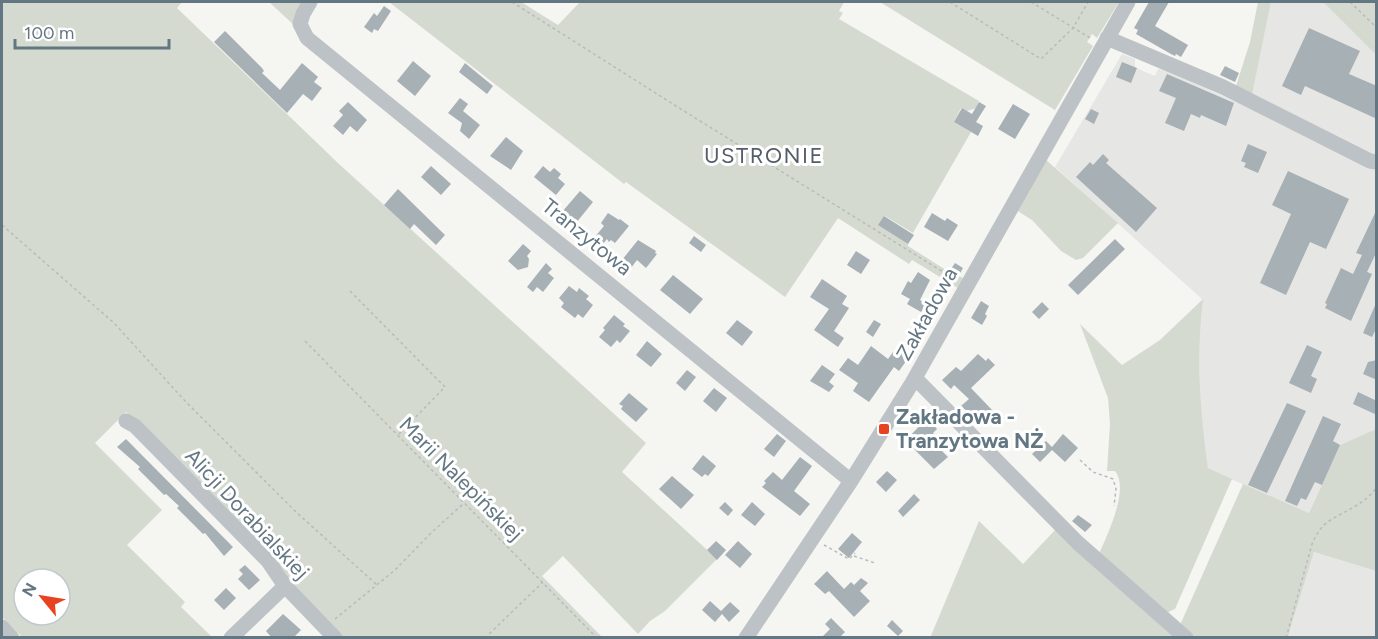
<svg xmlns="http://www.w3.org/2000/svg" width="1378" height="639" viewBox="0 0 1378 639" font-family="Figtree,sans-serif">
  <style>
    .built { fill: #e6e7e5 }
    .green { fill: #d5dad0; fill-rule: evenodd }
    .building { fill: #a7b0b5 }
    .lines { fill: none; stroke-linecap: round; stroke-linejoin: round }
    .path { stroke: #b7bbbd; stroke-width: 1.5; stroke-dasharray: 3 3; stroke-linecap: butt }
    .minor { stroke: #bdc2c6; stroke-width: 15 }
    .poi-dot { fill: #e74320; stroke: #fff; stroke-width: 2 }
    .labels { text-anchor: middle; stroke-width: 6; stroke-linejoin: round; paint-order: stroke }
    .street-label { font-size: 21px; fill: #637783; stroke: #fff }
    .poi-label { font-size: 21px; font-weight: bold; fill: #637783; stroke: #fff; text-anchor: start }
    .neighbourhood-label { font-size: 22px; letter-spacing: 1.5px; fill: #525f68; stroke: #fff }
  </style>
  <rect width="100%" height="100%" fill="#f5f5f1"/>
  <path class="built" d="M1271 2H1323L1376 55V429L1340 445 1309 513 1208 469 1200 413 1199 327 1202 299 1055 167 1122 54 1135 59V67L1143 71 1155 76 1158 69 1168 71 1249 108Z
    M1314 552 1376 571V637L1288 638Z"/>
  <path class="green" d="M2 2H182L177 8 339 164 646 443 622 472 717 559 665 611 650 621 638 634 563 556 542 576 602 637H341L264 553 126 412 95 443 162 510 127 545 185 602 181 607 212 637H22L2 617ZM24 579H60V615H24Z
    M269 2H307L295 26Z
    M389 2H521L558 25 580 2H844L839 11 843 13 839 19 979 101 976 108 967 111 961 108 954 122 971 132 913 233 885 216 879 225 908 244V246L957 277 959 276 963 278 958 288 912 260 909 264 838 218 785 297 626 182 624 184Z
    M880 2H1119L1097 38 1092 34 1087 42 1093 46 1055 110Z
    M1258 2H1271L1252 95 1236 86 1250 42Z
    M1323 2H1376V55Z
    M1045 159 1118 223 1083 258 1076 260 1061 251 1032 220 1016 210Z
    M1203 299C1196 356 1200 412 1208 468L1232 479 1175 609 1166 613 1099 554C1107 535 1130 489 1115 471H1107L1110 424 1108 398 1080 324 1122 365 1160 340Z
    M1376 429V571L1314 552 1288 637H1194L1180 625 1243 484 1309 513 1340 445Z
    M979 521 1023 564 1056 529 1180 638H930Z"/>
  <path class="building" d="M1149 2H1169L1155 26 1188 45 1181 57 1176 54 1175 56 1171 54 1136 34 1138 30 1134 28Z
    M384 6 391 11 378 31 374 29 372 33 364 27 374 13 377 16Z
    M1309 28 1360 51 1349 74 1377 86V119L1305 86 1301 95 1282 86Z
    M225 31 262 68 264 71 262 73 280 90 302 63 318 77 314 82 322 88 312 101 303 94 287 113 214 42Z
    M413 61 431 76 415 96 397 81Z
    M1122 62 1137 68 1131 83 1116 77Z
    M465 63 493 86 487 94 459 72Z
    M1225 66 1239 73 1235 82 1220 75Z
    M1167 74 1234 103 1226 126 1201 115 1200 118 1191 114 1184 131 1165 123 1176 98 1159 91Z
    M460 98 468 104 463 111 480 125 469 139 460 131 462 123 448 113Z
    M348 102 367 120 357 132 350 126 343 135 333 126 343 115 339 111Z
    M979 102 986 106 976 122 983 126 978 136 954 122 962 108 972 114Z
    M1013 104 1030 114 1015 139 998 129Z
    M1091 109 1099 113 1094 124 1085 119Z
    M506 137 523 151 511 170 490 156Z
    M1248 144 1267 152 1258 173 1244 167 1246 163 1241 161Z
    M1103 154 1109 160 1106 163 1157 208 1136 232 1076 177 1090 162 1093 165Z
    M431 166 451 184 441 195 421 177Z
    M543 166 550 172 554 168 561 174 558 178 565 184 556 195 534 177Z
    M1288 171 1349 199 1326 249 1310 242 1286 295 1260 283 1291 214 1272 205Z
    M398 189 445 235 436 245 414 224 410 229 384 205Z
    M580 191 593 202 576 223 562 212Z
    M1377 209V251L1367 272 1372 274 1351 321 1325 308 1327 304 1325 303 1341 268 1353 274 1362 255 1356 253Z
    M608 213 619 220 620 219 629 226 615 243 611 240 609 242 607 239 602 245 594 238 604 226 601 223Z
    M932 213 945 221 947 218 958 225 948 241 924 227Z
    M884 216 914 235 908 244 878 225Z
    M694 236 706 245 701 252 689 243Z
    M1115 239 1125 249 1078 295 1068 285Z
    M638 240 656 251 655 253 657 254 646 268 637 260 631 268 622 260Z
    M523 244 531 251 527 256 529 259 528 267 518 270 508 261Z
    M856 251 870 260 861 274 847 265Z
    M546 263 552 269 548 273 554 278 543 292 537 287 533 292 527 287Z
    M955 263 963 268 958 277 949 272Z
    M918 272 930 280 920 300 926 304 921 312 907 304 910 299 901 294 908 281 911 283Z
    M673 275 703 299 690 314 660 290Z
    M822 279 847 296 842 304 849 308 834 331 844 338 838 347 814 330 829 309 810 297Z
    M569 286 577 292 579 288 589 296 586 299 593 305 583 318 578 314 575 318 561 307 564 303 559 298Z
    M981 301 989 306 985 314 987 316 982 325 971 318Z
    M1377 301V327L1372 337 1363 333Z
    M1042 302 1049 309 1039 319 1032 312Z
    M614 315 625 324 623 326 630 331 620 343 617 340 611 347 599 337 605 330 603 328Z
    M737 320 753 332 742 346 726 333Z
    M874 320 881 324 873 337 866 332Z
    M647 341 662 354 651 367 636 355Z
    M1307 345 1322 352 1311 376 1317 379 1311 393 1289 383Z
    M871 346 888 359 893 352 896 354 899 349 909 357 899 371 894 367 869 402 853 391 858 383 839 370 848 358 858 365Z
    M978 354 986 361 988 358 995 365 971 388 993 411 981 423 961 406 969 399 954 385 951 389 942 380 956 367 961 371Z
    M1377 360V380L1363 374 1368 362Z
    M822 365 835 374 829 382 834 386 829 392 810 381Z
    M687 370 696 377 685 391 676 383Z
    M714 388 727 398 716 412 703 401Z
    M1358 392 1377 401V415L1353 404Z
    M629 393 648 409 636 422 621 409 623 406 619 404Z
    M1287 403 1306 411 1267 493 1248 485Z
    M1323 416 1341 424 1333 441 1340 445 1322 485 1315 482 1306 500 1301 498 1297 506 1285 501Z
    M927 418 937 429 933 433 935 435 931 440 948 457 934 469 910 445 914 441 909 437Z
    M777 434 786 441 774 457 764 449Z
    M1063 434 1078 448 1065 462 1052 450 1040 462 1032 454 1046 441 1052 447Z
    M126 439 233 547 224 556 205 533 203 534 177 508 179 506 166 494 164 495 138 469 140 467 117 447Z
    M703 455 716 466 708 476 705 474 702 477 692 469Z
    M800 457 812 466 794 491 810 504 800 516 762 487 766 483 764 481 773 472 782 480Z
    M887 471 897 480 886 492 876 482Z
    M672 476 694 495 681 509 659 489Z
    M914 494 920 500 903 517 898 511Z
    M725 502 733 510 728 516 719 508Z
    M752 502 765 514 755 526 741 515Z
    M1078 515 1092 525 1085 532 1072 521Z
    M852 533 862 542 849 558 838 549Z
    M716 541 726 550 717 560 707 550Z
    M738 541 752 554 740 568 725 555Z
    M245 565 260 580 249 590 238 579 243 574 239 570Z
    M827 571 844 589 851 582 854 585 861 578 868 583 860 591 870 601 854 617 829 591 825 594 814 584Z
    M226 588 236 598 224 610 214 600Z
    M710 601 721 611 730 602 740 611 729 622 722 614 715 622 702 610Z
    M283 614 301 630 293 638H272L266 631Z
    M831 618 845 632 839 638H821L830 629 825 624Z
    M892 620 903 631 898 636 887 626Z"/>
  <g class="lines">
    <path class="path" d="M512 2 676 106 956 280
      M950 2 1041 59 1073 28 1088 2
      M1031 2 1092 39
      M1350 2 1376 27
      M2 225 114 323 186 402 296 512 377 585
      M350 291 445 387 398 435
      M305 341 597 638
      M1080 460 1093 472 1113 479 1116 489 1114 506
      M824 545 849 559 855 553
      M854 556 875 563
      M335 619 395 570 431 533 463 504
      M485 638 543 582
      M1286 638 1312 544C1316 535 1321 526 1329 521 1346 510 1364 505 1376 488"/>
    <path class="minor" d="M310 2 303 14 300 24 307 38 851 481
      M1107 38 1223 87 1370 161 1376 162
      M915 378 1078 543 1186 638
      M126 421 135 426 268 561 285 586 335 638
      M2 627 12 638
      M231 638 285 586
      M746 638 851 481 912 383 1128 2"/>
  </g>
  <rect class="poi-dot" x="878" y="423" width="12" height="12" rx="3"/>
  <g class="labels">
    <g class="street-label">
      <text transform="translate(587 237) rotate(39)" y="7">Tranzytowa</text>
      <text transform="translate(927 314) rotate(-61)" y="7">Zakładowa</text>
      <text transform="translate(461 479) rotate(45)" y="7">Marii Nalepińskiej</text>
      <text transform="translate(247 514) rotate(47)" y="7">Alicji Dorabialskiej</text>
    </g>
    <g class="poi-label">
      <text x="896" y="424">Zakładowa -<tspan x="896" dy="24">Tranzytowa NŻ</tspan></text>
    </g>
    <g class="neighbourhood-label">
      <text x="764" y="163">USTRONIE</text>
    </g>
  </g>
  <rect width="1378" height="639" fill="none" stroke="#637783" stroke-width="6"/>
  <g transform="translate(42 597) rotate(300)"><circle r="28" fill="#ffffff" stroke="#c1c9cd" stroke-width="1.5"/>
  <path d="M0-4.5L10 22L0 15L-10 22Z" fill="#e74320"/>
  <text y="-9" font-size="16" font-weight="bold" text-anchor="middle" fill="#637783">N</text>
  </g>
  <path d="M15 39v9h154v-9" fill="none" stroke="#637783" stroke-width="3"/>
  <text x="24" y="39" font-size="18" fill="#637783" stroke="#ffffff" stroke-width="4.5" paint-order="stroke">100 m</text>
</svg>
